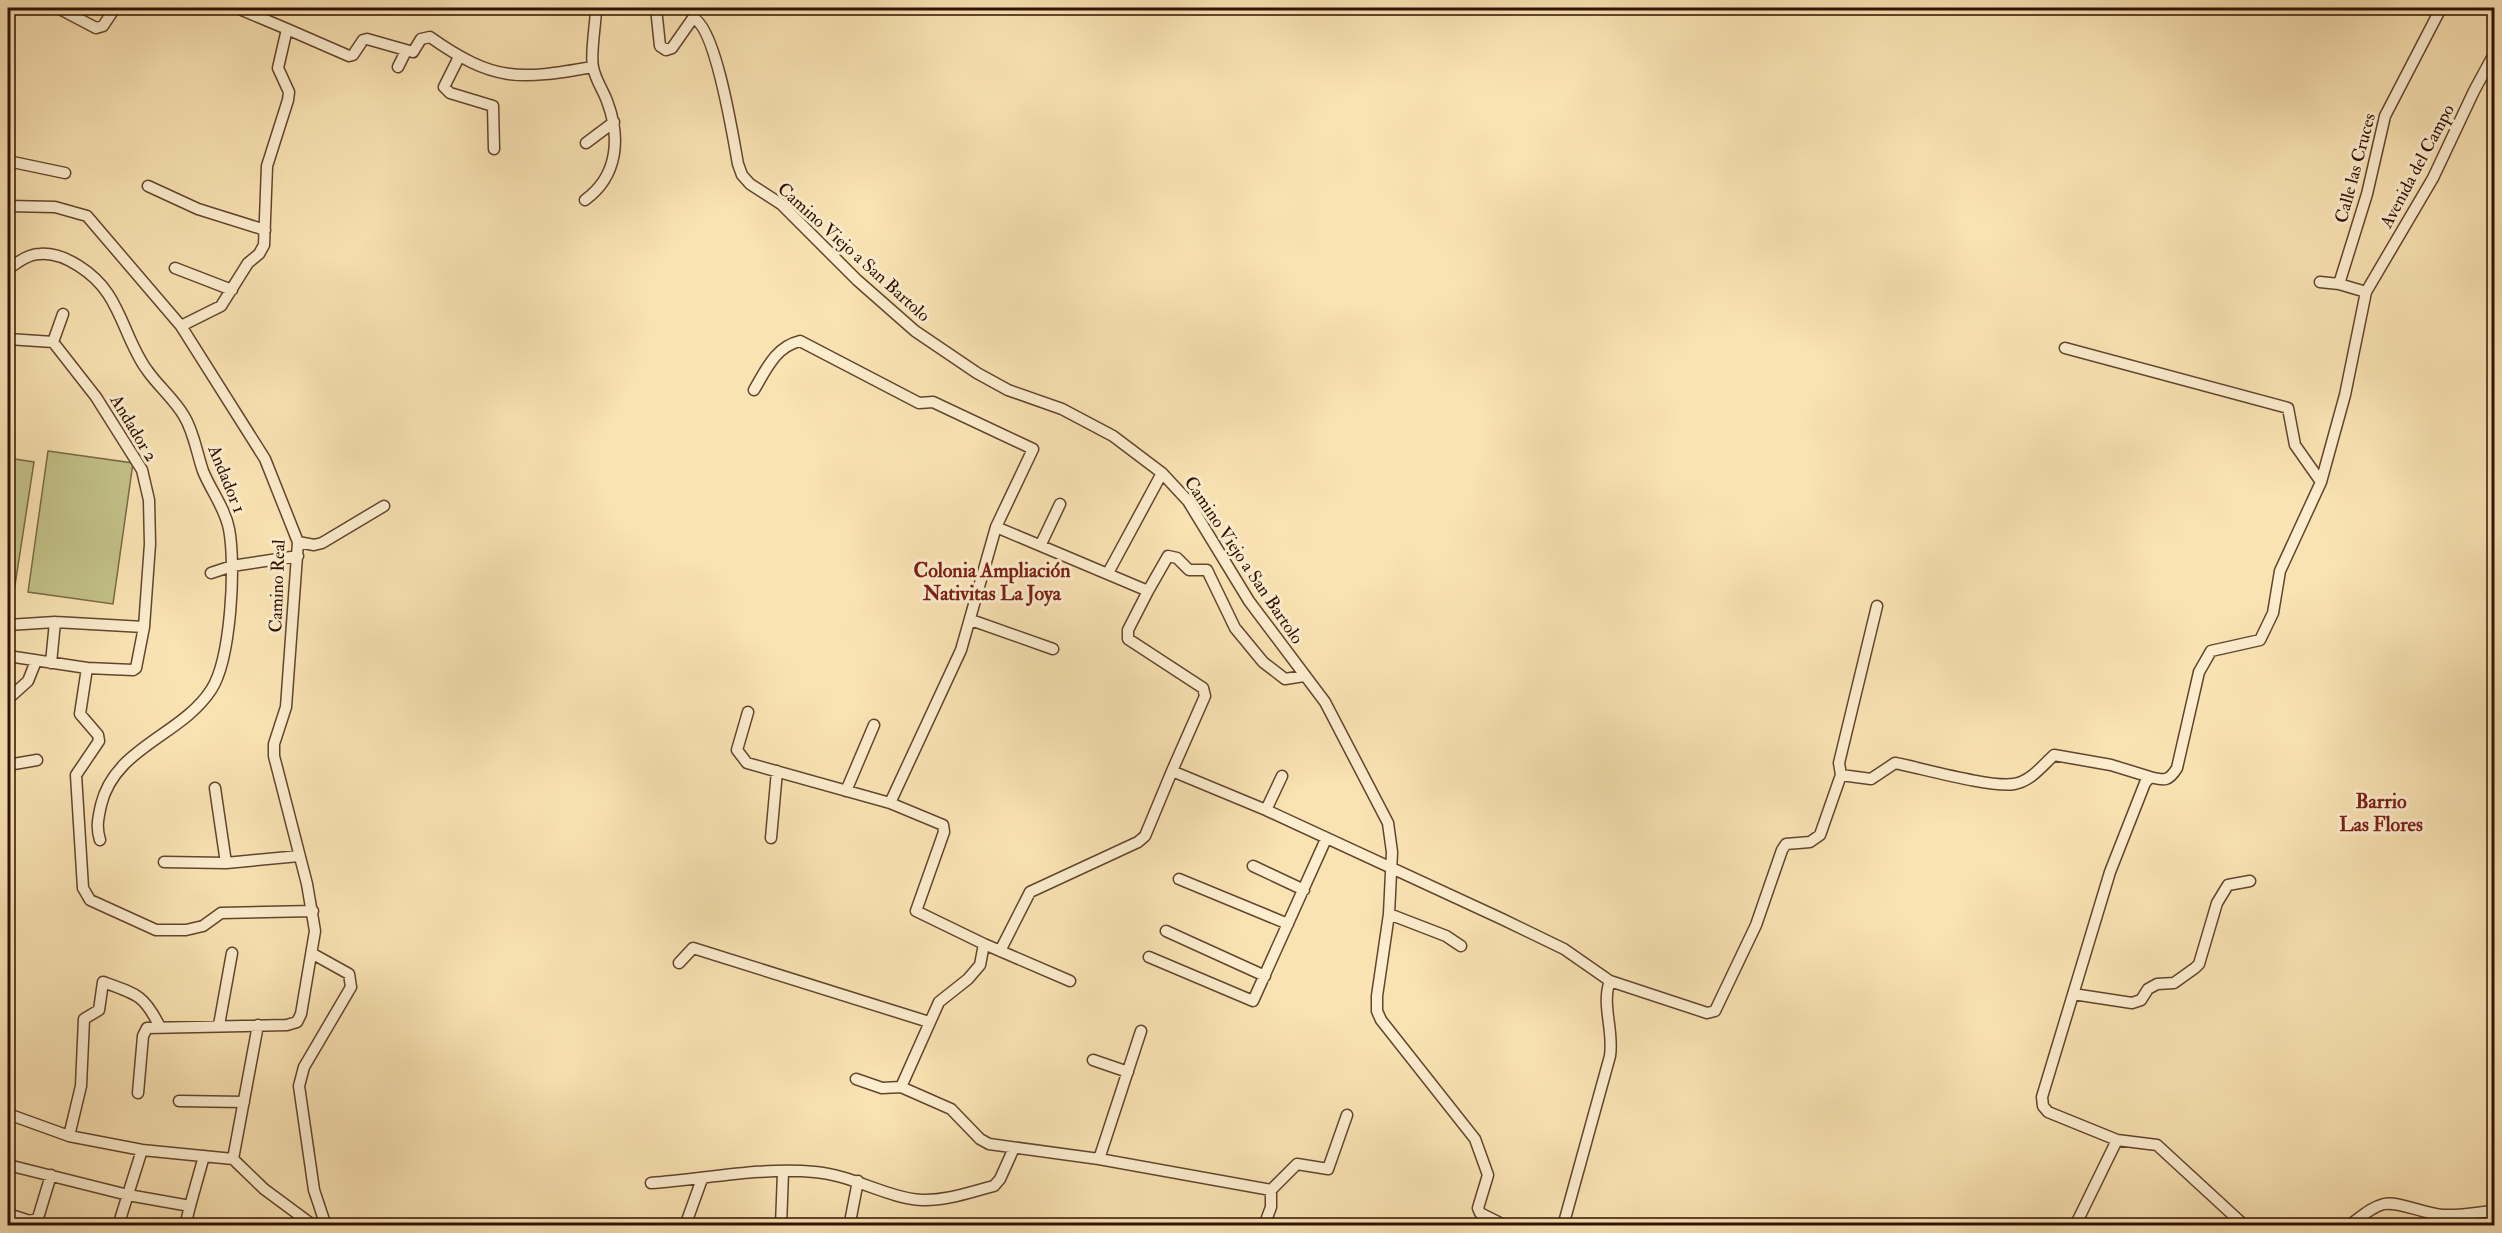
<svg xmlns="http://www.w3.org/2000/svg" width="2502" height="1233" viewBox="0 0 2502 1233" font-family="'IM FELL Double Pica',serif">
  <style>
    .pitch { fill: #c3c289; stroke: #796946; stroke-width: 1.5 }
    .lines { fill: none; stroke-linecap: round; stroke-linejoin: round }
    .minor-casing { stroke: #62452e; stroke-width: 13 }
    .minor { stroke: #fcedce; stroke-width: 10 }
    .labels { text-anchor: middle; stroke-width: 6; stroke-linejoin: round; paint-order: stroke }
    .street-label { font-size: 18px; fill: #2f1002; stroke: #fcedce }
    .neighbourhood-label { font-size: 20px; font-weight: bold; fill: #7a1f14; stroke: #fcedce }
  </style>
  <rect width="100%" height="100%" fill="#fae3b3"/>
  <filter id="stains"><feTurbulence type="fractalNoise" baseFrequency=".00333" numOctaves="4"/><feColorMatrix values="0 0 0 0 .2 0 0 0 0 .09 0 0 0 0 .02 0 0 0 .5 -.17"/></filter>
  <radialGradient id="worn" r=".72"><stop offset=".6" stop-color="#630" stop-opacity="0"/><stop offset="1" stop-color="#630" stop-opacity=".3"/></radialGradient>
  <path class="pitch" d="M48 451 133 463 113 604 28 592Z
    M8 458 34 462 11 611H8Z"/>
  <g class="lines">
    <g class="minor-casing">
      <path id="minor" d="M58 8 96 28 103 26 115 8
        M656 8 660 46 666 50 672 48 693 18C716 27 733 137 738 164L742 175 750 184 781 204 857 280 915 331 977 373 1008 390 1062 409 1113 436 1162 473 1188 501 1249 601 1325 702 1388 823 1392 852 1389 914 1377 996V1011L1381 1020 1475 1139 1488 1175 1478 1208 1480 1213 1506 1226
        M287 29 349 56 353 55 363 40 367 39 413 52 421 39 430 37C494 82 518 80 593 67
        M459 57 444 87 450 93 493 106 494 149
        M398 67 406 51
        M586 143 614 122
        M8 161 65 173
        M148 186 198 209 265 230
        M585 200C618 176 621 138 607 101 603 90 595 79 593 67 590 54 596 23 596 8
        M8 206 55 207 87 216 181 326 265 459 298 542 286 707 274 744V756L307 884 315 931 301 1014 297 1022 287 1025 147 1028 143 1036 138 1093
        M175 268 232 290
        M8 269C17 263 28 254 40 254 65 252 95 274 108 294 124 318 130 347 147 370 158 386 174 399 184 416 194 432 197 454 203 471 211 491 225 508 229 529 236 565 231 660 211 690 181 736 115 747 101 805 98 819 96 827 100 840
        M2320 282 2339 284
        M2366 292 2339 284 2367 194 2385 116 2441 8
        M181 326 221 306 248 263 259 254 264 245 267 166 288 100 289 92 278 68 287 29 237 8
        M8 339 53 342 96 397 142 470 149 500 150 544 144 627 136 668 133 670 87 668 8 656
        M53 342 63 314
        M2065 348 2288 408 2295 445 2321 482 2280 571 2273 613 2260 640 2211 651 2199 672 2177 768C2169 781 2165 781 2150 777L2145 783 2110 872 2042 1097 2043 1106 2048 1112 2117 1140
        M754 390C766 370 775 347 800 341L919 403 933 402 1033 449 996 527 961 650 890 803 943 825 944 832 916 911 984 944 980 965 968 979 939 1002 901 1087 951 1109 980 1139 989 1144 1099 1159 1271 1190V1207L1264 1226
        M2321 482 2345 395 2366 292 2433 178 2474 91 2494 54
        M996 527 1148 591 1128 630V639L1203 688 1205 696 1172 771 1266 810 1502 919 1564 949 1610 981
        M298 542 314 545 322 543 384 506
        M1041 544 1060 504
        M211 573 232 566 298 556
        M1108 573 1162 473
        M1148 591 1168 556 1177 558 1189 570H1207L1235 628 1263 662 1285 679 1304 676
        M971 620 1053 649
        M8 625 55 622 144 627
        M51 663 55 622
        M87 668 80 714 98 735 99 741 76 775 83 888 90 900 156 930H186L203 926 221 913 313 911
        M8 699 28 681 36 661
        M748 712 737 750 747 763 890 803
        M8 765 37 760
        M1841 775 1839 763 1877 606
        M215 788 226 863
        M846 791 874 725
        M1266 810 1282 776
        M771 838 777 771
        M164 862 226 863 299 856
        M1253 866 1304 890
        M1179 879 1288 924
        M1389 914 1446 936 1461 946
        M1166 931 1265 976
        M984 944 1070 981
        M1000 951 1030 892 1138 842 1145 836 1172 771
        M313 954 349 974 351 987 304 1067 299 1086 314 1190 326 1226
        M1149 957 1253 1001 1326 839
        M679 963 693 948 929 1022
        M2073 994 2132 1003 2141 1000 2148 989 2157 984 2174 983 2195 968 2199 964 2217 903 2228 885 2250 881
        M219 1025 232 953
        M1093 1060 1128 1072
        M856 1079 882 1088 901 1087
        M179 1101 244 1102
        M8 1114 69 1136 142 1150 233 1159
        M69 1136 81 1086 84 1019 99 1010 103 982C137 994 144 995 160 1027
        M233 1159 258 1025
        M233 1159 264 1189 314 1226
        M1099 1159 1141 1031
        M8 1165 128 1195 190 1206 204 1156
        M651 1183C706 1179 760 1167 815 1172 852 1175 887 1198 922 1200 946 1201 970 1192 994 1186L1000 1179 1014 1148
        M1271 1190 1297 1164 1328 1169 1347 1115
        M8 1214 30 1221 38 1218 51 1175
        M851 1217 858 1181
        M118 1226 142 1150
        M185 1226 190 1206
        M685 1226 702 1179
        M781 1226 783 1172
        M1563 1226 1610 1056C1614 1030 1601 1004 1610 981L1707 1013 1715 1011 1756 925 1782 850 1786 844 1810 842 1820 835 1841 775 1871 779 1895 763C1921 768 1991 788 2014 784 2031 781 2042 766 2054 755L2111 765 2150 777
        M2075 1226 2117 1140 2157 1145 2245 1226
        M2348 1226C2360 1218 2371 1207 2384 1204 2399 1201 2424 1214 2443 1215 2460 1216 2478 1212 2494 1211"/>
    </g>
    <use href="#minor" class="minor"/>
  </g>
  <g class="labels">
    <g class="street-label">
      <text transform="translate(2417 166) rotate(-62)" y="6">Avenida del Campo</text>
      <text transform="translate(2355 168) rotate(-75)" y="6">Calle las Cruces</text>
      <text transform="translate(854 252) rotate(42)" y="6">Camino Viejo a San Bartolo</text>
      <text transform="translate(134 428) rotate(59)" y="6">Andador 2</text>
      <text transform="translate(227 479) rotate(68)" y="6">Andador 1</text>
      <text transform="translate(1244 560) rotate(56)" y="6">Camino Viejo a San Bartolo</text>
      <text transform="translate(277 586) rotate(-88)" y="6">Camino Real</text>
    </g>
    <g class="neighbourhood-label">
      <text x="992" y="577">Colonia Ampliación<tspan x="992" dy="23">Nativitas La Joya</tspan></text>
      <text x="2381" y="808">Barrio<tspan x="2381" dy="23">Las Flores</tspan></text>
    </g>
  </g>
  <rect width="2502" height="1233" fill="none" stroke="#fae3b3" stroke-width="30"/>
  <rect x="9" y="9" width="2484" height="1215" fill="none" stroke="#2f1002" stroke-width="3"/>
  <rect x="15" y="15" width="2472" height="1203" fill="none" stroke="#2f1002" stroke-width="1.5"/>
  <rect width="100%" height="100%" filter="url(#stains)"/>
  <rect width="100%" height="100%" fill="url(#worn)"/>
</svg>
